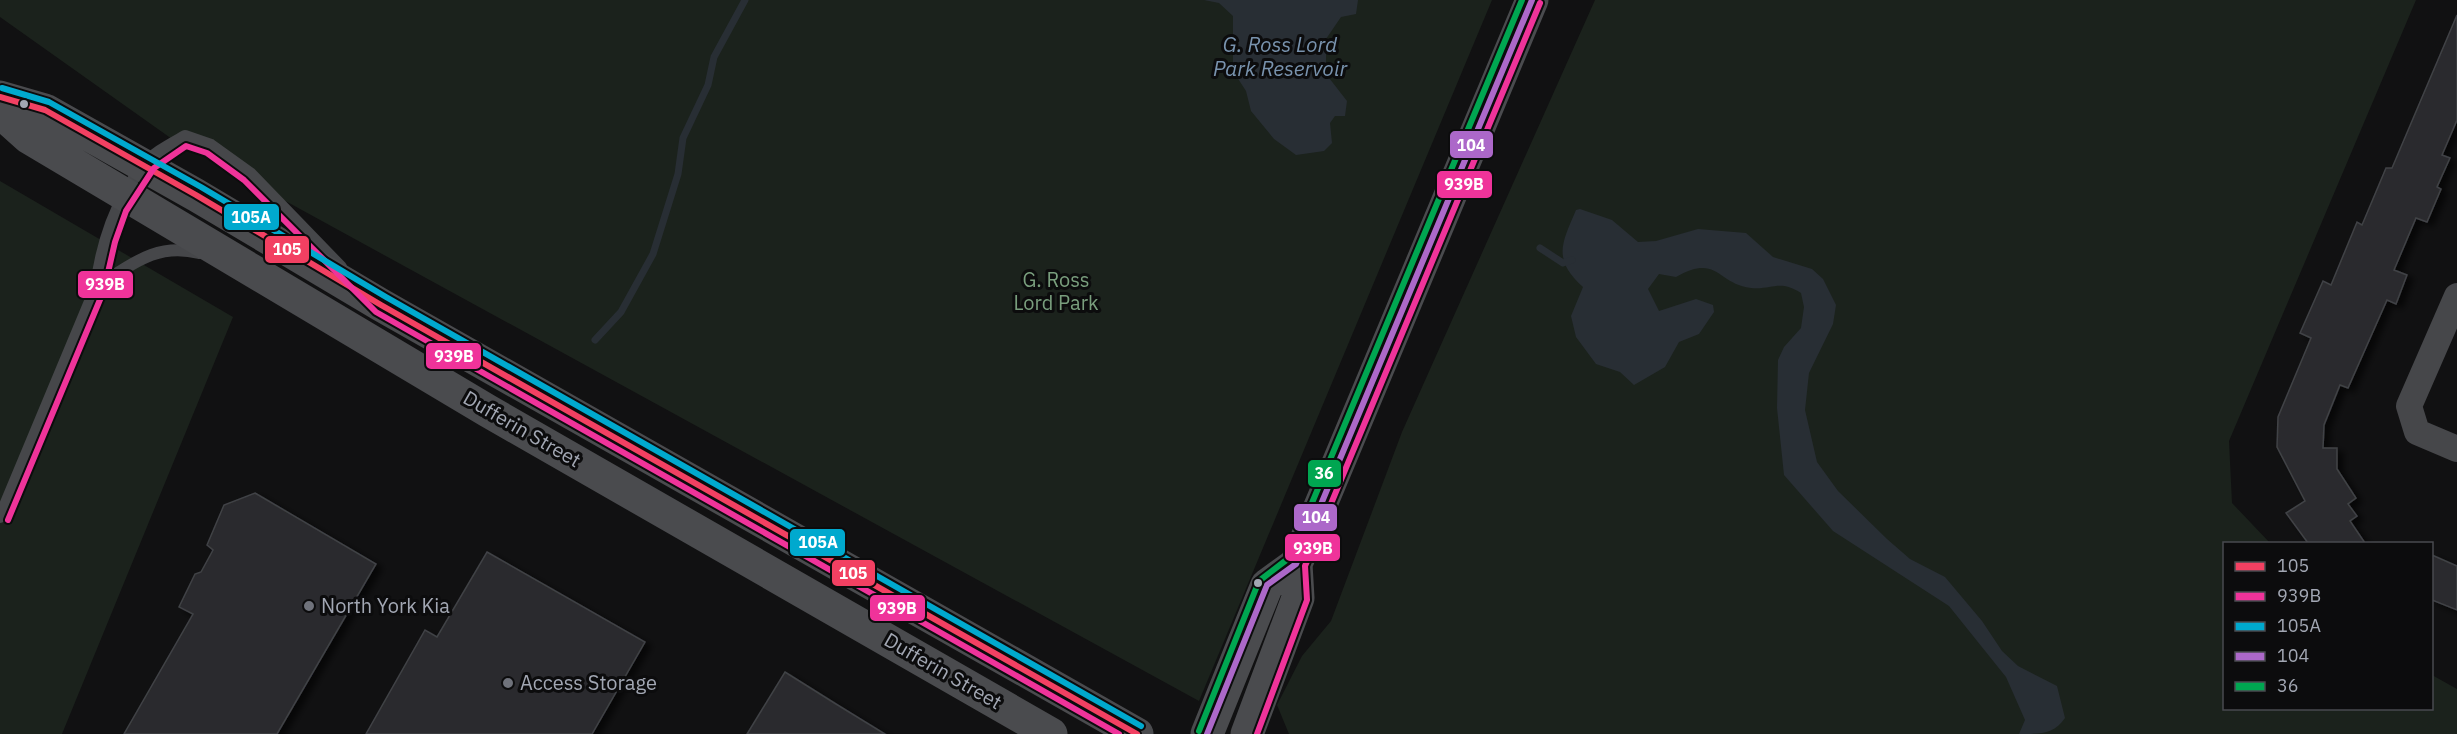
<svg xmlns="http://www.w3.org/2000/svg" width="2457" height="734" viewBox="0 0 2457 734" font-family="'IBM Plex Sans',sans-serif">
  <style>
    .green { fill: #1b221c }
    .water { fill: #282e34 }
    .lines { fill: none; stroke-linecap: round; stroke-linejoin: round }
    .stream { stroke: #282e34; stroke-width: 7 }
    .building { fill: #2c2c2d; stroke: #404246; stroke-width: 1.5; filter: url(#shadow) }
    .lane { stroke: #46474a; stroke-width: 12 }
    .street { stroke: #46474a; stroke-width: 26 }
    .secondary { stroke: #4a4b4e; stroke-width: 33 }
    .bus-1-casing { stroke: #0c0c0d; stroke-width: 10 }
    .bus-2-casing { stroke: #0c0c0d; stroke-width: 10 }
    .bus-3-casing { stroke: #0c0c0d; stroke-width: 10 }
    .bus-4-casing { stroke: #0c0c0d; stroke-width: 10 }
    .bus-5-casing { stroke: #0c0c0d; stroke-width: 10 }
    .bus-1 { stroke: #f24062; stroke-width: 6 }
    .bus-2 { stroke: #ef339a; stroke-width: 6 }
    .bus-3 { stroke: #00a9ce; stroke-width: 6 }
    .bus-4 { stroke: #ac68c9; stroke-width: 6 }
    .bus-5 { stroke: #00a651; stroke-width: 6 }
    .bus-dot { fill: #a2a7b3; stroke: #0c0c0d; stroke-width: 2 }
    .poi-dot { fill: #6f727b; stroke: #0c0c0d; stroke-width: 2 }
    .labels { text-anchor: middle; stroke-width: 6; stroke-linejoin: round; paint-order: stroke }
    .park-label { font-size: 20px; fill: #799e7d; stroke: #0c0c0d }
    .street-label { font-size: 20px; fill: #a2a7b3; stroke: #0c0c0d }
    .poi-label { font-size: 20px; fill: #a2a7b3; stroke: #0c0c0d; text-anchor: start }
    .water-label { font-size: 21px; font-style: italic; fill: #7993ae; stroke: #0c0c0d }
    .line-badge { stroke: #0c0c0d; stroke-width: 2 }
    .badge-label { font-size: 16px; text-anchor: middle; font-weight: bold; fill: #fff }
  </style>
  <defs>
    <filter id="shadow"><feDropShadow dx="6" dy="4" stdDeviation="3" flood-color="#0009"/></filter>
  </defs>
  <rect width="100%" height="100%" fill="#111112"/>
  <path class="green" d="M0 0H1492L1199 701 172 139 0 17Z
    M1595 0H2416L2229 441 2232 503 2270 543 2224 544V708H2432V675L2457 689V734H1289L1277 705 1302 656 1331 621 1402 432Z
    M0 181 233 317 62 734H0Z"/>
  <path class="water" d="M1204 0H1358L1356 14 1341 17 1326 39V74L1347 101 1345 116H1335L1330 123 1332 143 1324 151 1296 155 1274 139 1251 111 1246 91 1233 71V16L1219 3Z
    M1580 209 1612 220 1638 242 1656 241 1698 229 1746 233 1773 257 1812 269 1823 279 1836 305 1833 324 1809 373 1805 410 1817 462 1838 491 1887 539 1910 559 1945 577 1982 621 2002 651 2018 666 2057 686 2065 718C2054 734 2041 734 2019 734L2025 720 2006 677 1949 606 1833 531 1784 475 1777 408 1778 360 1784 347 1801 328 1804 307 1801 293C1779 279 1773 290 1751 288 1717 284 1718 253 1676 277L1659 274 1648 289 1659 311 1696 299 1713 305 1714 312 1699 334 1679 342 1665 367 1634 385 1620 372 1596 364 1576 337 1571 316 1583 287C1552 259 1562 243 1576 210Z"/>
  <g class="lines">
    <path class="stream" d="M1540 248 1563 263 1572 260
      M595 340 621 312 653 254 678 174 683 138 708 85 714 57 745 0"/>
  </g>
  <path class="building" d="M2457 15V120L2442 155 2450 158 2437 187 2441 189 2427 222 2416 218 2394 270 2407 275 2396 304 2387 300 2348 388 2340 385 2324 425 2323 448H2337V469L2356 498 2348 504 2357 516 2350 521 2365 543H2308L2286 513 2305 501 2277 447 2278 417 2311 338 2300 333 2323 281 2331 285 2357 222 2362 225 2386 168H2392Z
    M255 493 376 564 277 734H124L193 614 179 607 195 574 201 572 213 550 207 545 224 505Z
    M487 552 645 642 592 734H366L425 630 437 637Z
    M2432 555 2457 566V610L2432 600Z
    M785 672 836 704 885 734H747Z"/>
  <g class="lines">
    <path class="lane" d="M96 287C131 265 156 242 199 253
      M0 517 96 287C101 245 116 199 143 166 153 153 171 144 185 136L211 145 250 173 341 267"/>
    <path class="street" d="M2457 296 2409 406 2417 432 2457 449"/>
    <path class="secondary" d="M0 97 45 110 196 195 381 305 1137 734
      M0 112 28 137 488 411 1051 734
      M1207 734 1267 585 1296 564
      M1247 734 1298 598 1296 564 1532 0"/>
    <g class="bus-1-casing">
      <path id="bus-1" d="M0 97 45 110 196 195 381 305 1137 734"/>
    </g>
    <g class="bus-2-casing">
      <path id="bus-2" d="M8 520 104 290 115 242 126 211 154 168 186 146 207 153 244 180 376 312 1119 734
        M1257 734 1307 600 1305 566 1540 3"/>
    </g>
    <g class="bus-3-casing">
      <path id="bus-3" d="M2 88 49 102 201 187 386 297 1141 726"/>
    </g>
    <g class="bus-4-casing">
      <path id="bus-4" d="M1207 734 1267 585 1296 564 1532 0"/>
    </g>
    <g class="bus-5-casing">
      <path id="bus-5" d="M1199 731 1259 581 1289 558 1522 0"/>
    </g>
    <use href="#bus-1" class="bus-1"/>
    <use href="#bus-2" class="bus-2"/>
    <use href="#bus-3" class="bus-3"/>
    <use href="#bus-4" class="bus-4"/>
    <use href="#bus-5" class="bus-5"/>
  </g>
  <g class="bus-dot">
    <circle cx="24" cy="104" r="5"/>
    <circle cx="1258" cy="583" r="5"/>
  </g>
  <g class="poi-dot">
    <circle cx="309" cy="606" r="6"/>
    <circle cx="508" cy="683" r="6"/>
  </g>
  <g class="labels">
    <g class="park-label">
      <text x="1056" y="287">G. Ross<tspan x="1056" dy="23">Lord Park</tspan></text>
    </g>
    <g class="street-label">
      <text transform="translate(522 429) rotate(30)" y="7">Dufferin Street</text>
      <text transform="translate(943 671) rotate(30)" y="7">Dufferin Street</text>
    </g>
    <g class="poi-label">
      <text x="321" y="613">North York Kia</text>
      <text x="520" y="690">Access Storage</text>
    </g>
    <g class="water-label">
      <text x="1280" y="52">G. Ross Lord<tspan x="1280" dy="24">Park Reservoir</tspan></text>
    </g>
  </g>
  <g class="line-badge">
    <rect x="1449" y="130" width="45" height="29" rx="6" fill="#ac68c9"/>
    <rect x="1436" y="170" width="57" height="29" rx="6" fill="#ef339a"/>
    <rect x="223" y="203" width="57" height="28" rx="6" fill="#00a9ce"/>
    <rect x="264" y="235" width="46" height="29" rx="6" fill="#f24062"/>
    <rect x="77" y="270" width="57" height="29" rx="6" fill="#ef339a"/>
    <rect x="425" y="342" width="57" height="28" rx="6" fill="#ef339a"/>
    <rect x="1307" y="459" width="35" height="29" rx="6" fill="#00a651"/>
    <rect x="1293" y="503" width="45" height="29" rx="6" fill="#ac68c9"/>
    <rect x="789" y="528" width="57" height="29" rx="6" fill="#00a9ce"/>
    <rect x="1284" y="533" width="57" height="29" rx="6" fill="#ef339a"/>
    <rect x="831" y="559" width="45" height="28" rx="6" fill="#f24062"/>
    <rect x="869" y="594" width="57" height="28" rx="6" fill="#ef339a"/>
  </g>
  <g class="badge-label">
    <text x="1471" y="151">104</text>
    <text x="1464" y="190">939B</text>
    <text x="251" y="223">105A</text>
    <text x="287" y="255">105</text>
    <text x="105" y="290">939B</text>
    <text x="454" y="362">939B</text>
    <text x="1324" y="479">36</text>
    <text x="1316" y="523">104</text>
    <text x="818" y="548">105A</text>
    <text x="1313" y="554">939B</text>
    <text x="853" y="579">105</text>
    <text x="897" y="614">939B</text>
  </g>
  <rect x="2223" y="542" width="210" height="168" fill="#0c0c0d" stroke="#484a4f" stroke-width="1.5"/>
  <rect x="2235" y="562" width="30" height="9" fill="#f24062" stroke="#484a4f" stroke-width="1.5"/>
  <text x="2277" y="572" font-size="18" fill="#a2a7b3">105</text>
  <rect x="2235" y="592" width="30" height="9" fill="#ef339a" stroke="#484a4f" stroke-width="1.5"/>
  <text x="2277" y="602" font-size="18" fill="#a2a7b3">939B</text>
  <rect x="2235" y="622" width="30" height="9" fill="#00a9ce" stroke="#484a4f" stroke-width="1.5"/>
  <text x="2277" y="632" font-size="18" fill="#a2a7b3">105A</text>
  <rect x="2235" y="652" width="30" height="9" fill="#ac68c9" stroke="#484a4f" stroke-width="1.5"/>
  <text x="2277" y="662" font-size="18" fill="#a2a7b3">104</text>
  <rect x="2235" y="682" width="30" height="9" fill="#00a651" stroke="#484a4f" stroke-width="1.5"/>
  <text x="2277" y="692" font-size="18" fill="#a2a7b3">36</text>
</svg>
